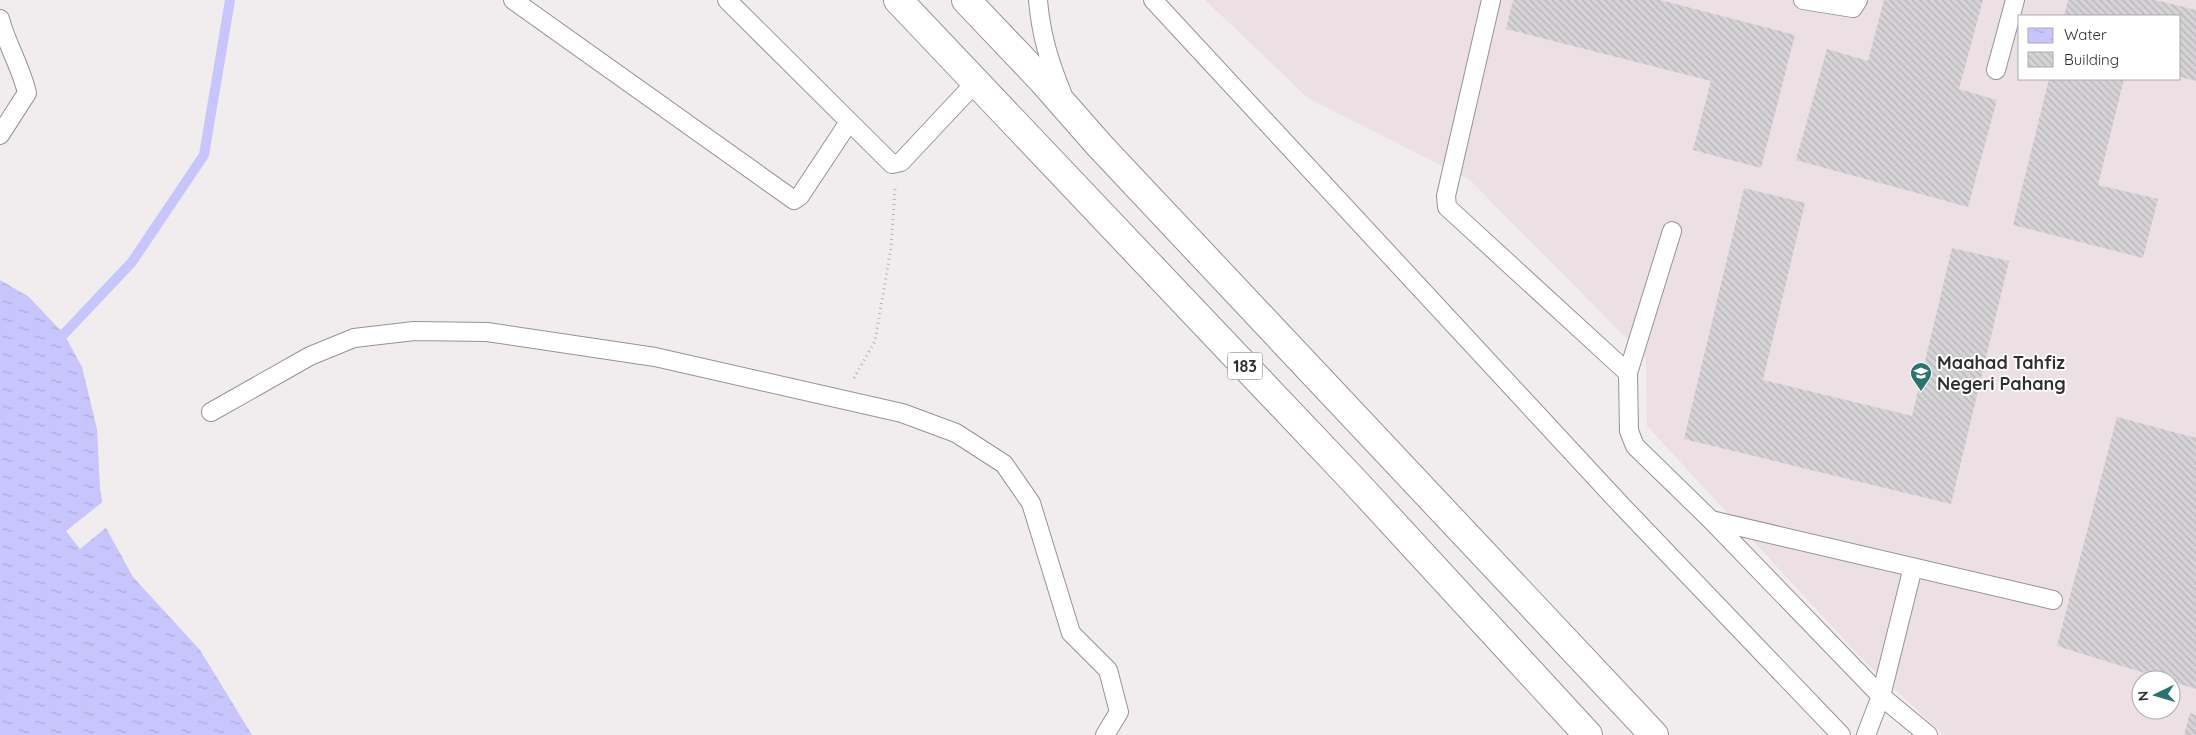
<svg xmlns="http://www.w3.org/2000/svg" width="2196" height="735" viewBox="0 0 2196 735" font-family="Quicksand,sans-serif">
  <style>
    .built { fill: #ece0e4; fill-rule: evenodd }
    .water { fill: url(#water-ripples) }
    .pier { fill: #f1edee }
    .lines { fill: none; stroke-linecap: round; stroke-linejoin: round }
    .stream { stroke: #c8c5fd; stroke-width: 10 }
    .building { fill: url(#building-back-hatch) }
    .service-casing { stroke: #979394; stroke-width: 20 }
    .trunk-casing { stroke: #979394; stroke-width: 30 }
    .path { stroke: #b6b3b4; stroke-width: 3; stroke-dasharray: 1 4; stroke-linecap: butt }
    .service { stroke: #fff; stroke-width: 18 }
    .trunk { stroke: #fff; stroke-width: 28 }
    .labels { text-anchor: middle; stroke-width: 4; stroke-linejoin: round; paint-order: stroke }
    .shield { fill: #fff; stroke: #6e6d6d; stroke-width: 1 }
    .shield-label { font-size: 16px; font-weight: bold; fill: #302e2f }
    .poi-label { font-size: 18px; font-weight: bold; fill: #302e2f; stroke: #fff; text-anchor: start }
  </style>
  <defs>
    <pattern id="water-ripples" width="26" height="14" patternUnits="userSpaceOnUse" patternTransform="scale(1.25)"><rect width="26" height="14" fill="#c8c5fd"/><path d="M2 4q2-2 4 0t4 0M15 11q2-2 4 0t4 0" fill="none" stroke="#acaad9"/></pattern>
    <pattern id="building-back-hatch" width="6" height="6" patternUnits="userSpaceOnUse" patternTransform="scale(1.25)"><rect width="6" height="6" fill="#d5d3d6"/><path d="M-1 5l2 2M0 0l6 6M5-1l2 2" fill="none" stroke="#b7b5b8"/></pattern>
  </defs>
  <rect width="100%" height="100%" fill="#f1edee"/>
  <path class="built" d="M1205 0H2196V735H1944L1866 663 1647 426 1646 358 1470 180 1308 98ZM2020 16H2180V79H2020ZM2141 680H2171V710H2141Z"/>
  <path class="water" d="M0 280 29 297 64 334 82 367 97 429 100 487 106 528 133 577 200 650 252 735H0Z"/>
  <path class="pier" d="M105 500 108 526 80 549 66 531Z"/>
  <g class="lines">
    <path class="stream" d="M50 337 64 334 132 262 204 155 230 0"/>
  </g>
  <path class="building" d="M1513 0H1660L1795 35 1761 168 1693 150 1711 81 1506 29Z
    M1884 0H1983L1959 89 1997 100 1968 207 1796 160 1827 49 1868 61Z
    M2068 0H2155L2196 10V81L2180 77V16H2064Z
    M2049 79H2124L2098 185 2158 199 2143 258 2013 225Z
    M1744 188 1805 203 1763 380 1912 416 1952 248 2009 261 1951 504 1684 439Z
    M2117 417 2196 438V689L2057 646Z
    M2190 713 2196 715V735H2184Z"/>
  <g class="lines">
    <g class="service-casing">
      <path id="service" d="M513 0 794 200 800 196 849 122
        M727 0 892 164 901 162 976 82
        M1038 0C1041 35 1049 61 1062 93
        M1153 0 1623 507 1841 735
        M1491 0 1446 196 1447 207 1628 373 1629 431 1635 446 1711 520 1881 696 1928 735
        M1803 0 1853 8 1858 0
        M0 19C7 45 21 67 27 93L0 135
        M1996 70 2015 0
        M1628 373 1672 231
        M211 412 310 356 354 338 414 331 487 332 655 357 902 413 956 433 1004 464 1031 503 1071 633 1108 670 1119 712 1105 735
        M1711 520 2053 600
        M1866 735 1881 696 1913 567"/>
    </g>
    <g class="trunk-casing">
      <path id="trunk" d="M898 0 1357 484 1588 735
        M966 0 1042 80 1100 146 1654 735"/>
    </g>
    <path class="path" d="M854 378 875 341 891 248 895 189"/>
    <use href="#service" class="service"/>
    <use href="#trunk" class="trunk"/>
  </g>
  <defs>
    <g id="school-pin" transform="scale(1.125)"><path d="M0 17L-7.5 6A9.5 9.5 0 1 1 7.5 6Z" fill="#2b736d" stroke="#fff"/><path d="M0-5L7-2L0 1L-7-2ZM-4 1L0 2.5L4 1V4Q0 6-4 4Z" fill="#fff"/></g>
  </defs>
  <g fill-rule="evenodd">
    <use href="#school-pin" x="1921" y="373"/>
  </g>
  <g class="labels">
    <rect class="shield" x="1227.5" y="352.5" width="35" height="27" rx="4"/>
    <g class="shield-label">
      <text x="1245" y="372">183</text>
    </g>
    <g class="poi-label">
      <text x="1937" y="369">Maahad Tahfiz<tspan x="1937" dy="21">Negeri Pahang</tspan></text>
    </g>
  </g>
  <rect x="2018" y="15" width="162" height="65" fill="#ffffff" stroke="#acabac"/>
  <rect x="2028" y="28" width="25" height="15" fill="url(#water-ripples)" stroke="#acabac"/>
  <text x="2064" y="40" font-size="15" fill="#302e2f">Water</text>
  <rect x="2028" y="52" width="25" height="15" fill="url(#building-back-hatch)" stroke="#acabac"/>
  <text x="2064" y="65" font-size="15" fill="#302e2f">Building</text>
  <g transform="translate(2156 695) rotate(265)"><circle r="24" fill="#ffffff" stroke="#acabac"/>
  <path d="M0-4L9 19L0 12L-9 19Z" fill="#2b736d"/>
  <text y="-8" font-size="14" font-weight="bold" text-anchor="middle" fill="#302e2f">N</text>
  </g>
</svg>
